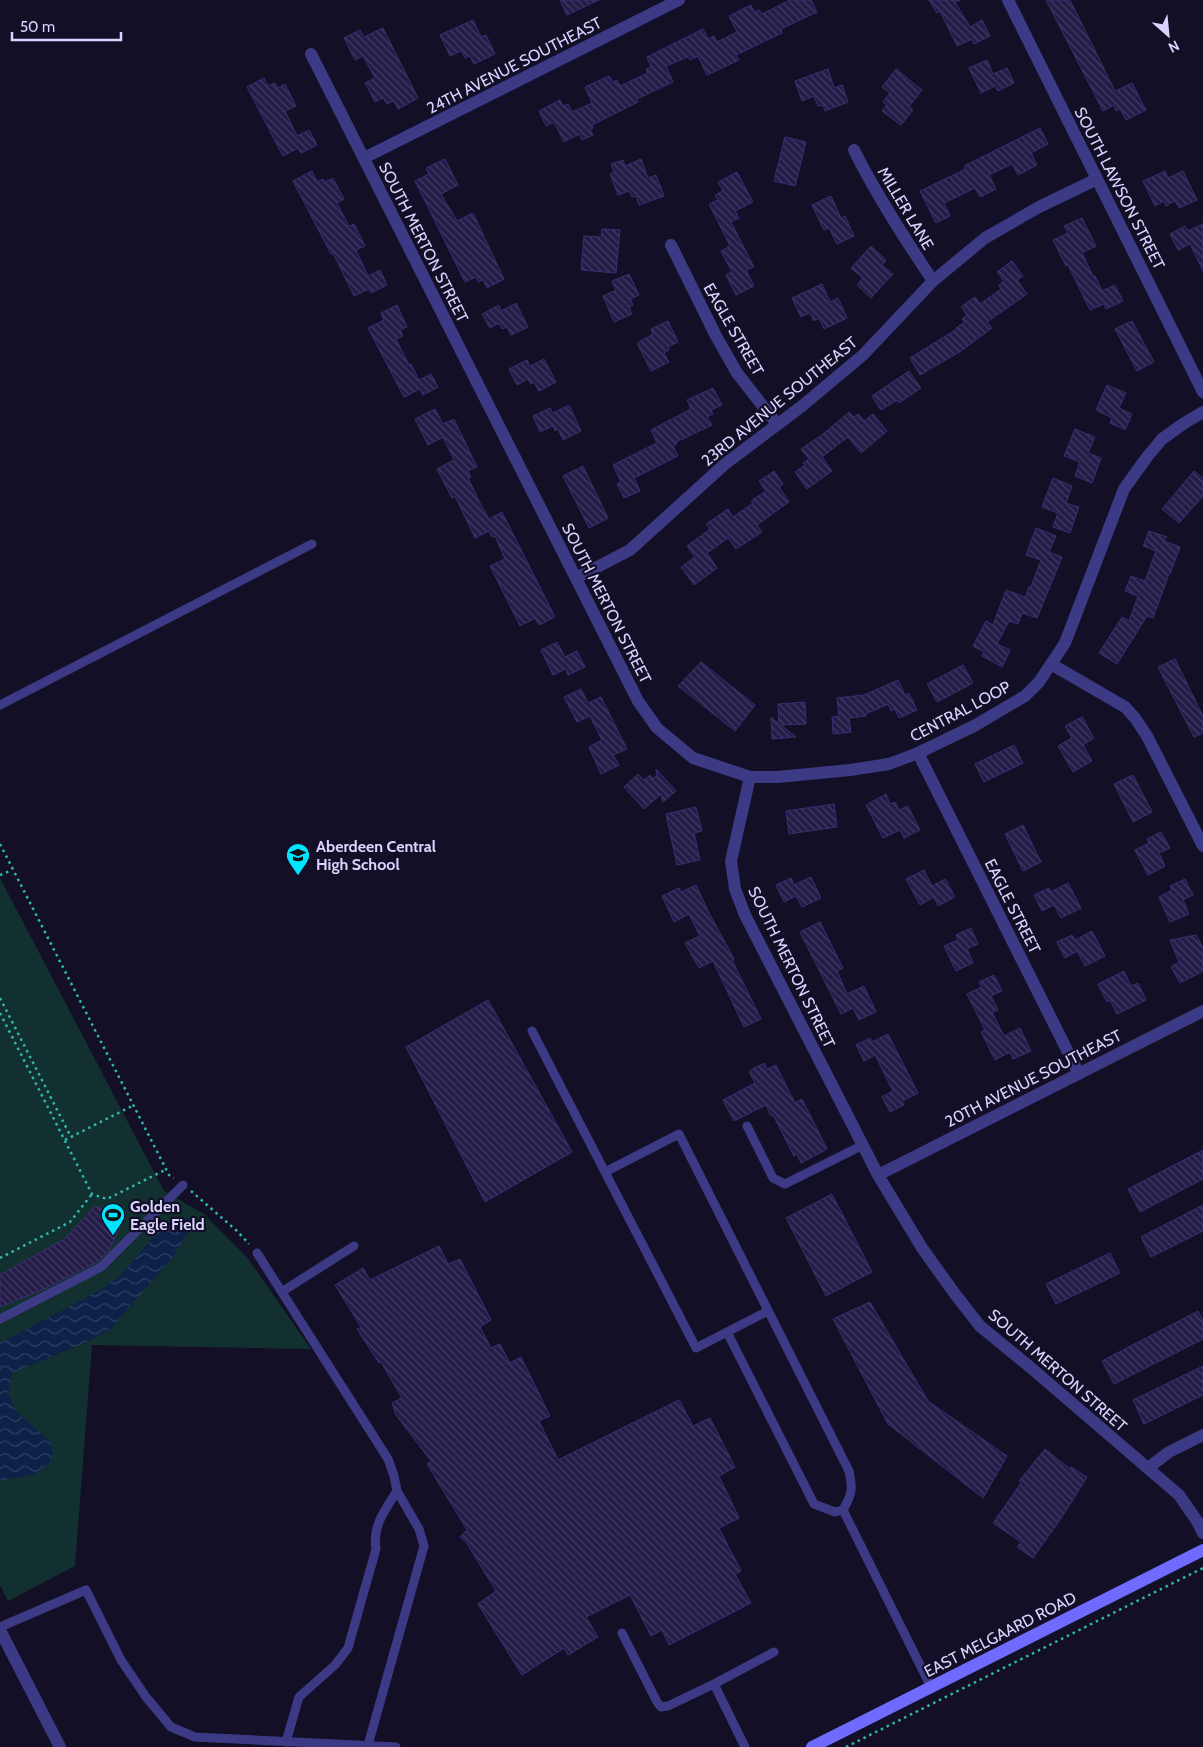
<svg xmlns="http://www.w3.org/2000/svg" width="1203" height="1747" viewBox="0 0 1203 1747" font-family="Cabin,sans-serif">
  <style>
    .pitch { fill: #12302f }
    .water { fill: url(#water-waves) }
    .building { fill: url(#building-back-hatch); stroke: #3b2d73 }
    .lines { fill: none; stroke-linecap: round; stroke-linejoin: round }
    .path { stroke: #2fb8b0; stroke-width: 2.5; stroke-dasharray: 2.5 4; stroke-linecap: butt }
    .service { stroke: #3d3a85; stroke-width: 9 }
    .minor { stroke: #3d3a85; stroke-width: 12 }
    .tertiary { stroke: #3d3a85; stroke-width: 12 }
    .secondary { stroke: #6f6bff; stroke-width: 12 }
    .labels { text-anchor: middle; stroke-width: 4.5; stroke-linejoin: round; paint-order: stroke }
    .street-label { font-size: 16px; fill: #d9d4ff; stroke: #130f26 }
    .poi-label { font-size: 16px; font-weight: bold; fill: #d9d4ff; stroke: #130f26; text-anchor: start }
  </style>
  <defs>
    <pattern id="water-waves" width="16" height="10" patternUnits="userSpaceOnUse" patternTransform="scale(1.25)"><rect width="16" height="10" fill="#0c2248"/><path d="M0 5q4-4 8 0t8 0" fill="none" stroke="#2f4163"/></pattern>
    <pattern id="building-back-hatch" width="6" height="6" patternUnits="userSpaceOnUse" patternTransform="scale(1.25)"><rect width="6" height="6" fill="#241b47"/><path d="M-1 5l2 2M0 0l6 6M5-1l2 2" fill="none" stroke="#433b63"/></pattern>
  </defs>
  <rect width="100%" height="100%" fill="#130f26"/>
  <path class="pitch" d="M0 878 164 1191 204 1214 247 1257 311 1349 92 1345 75 1566 8 1601 0 1585Z"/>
  <path class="water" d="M175 1218 190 1219 189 1231 172 1258 119 1319 111 1329 89 1341 12 1373 8 1392 16 1411 50 1441 53 1453 50 1462 35 1474 0 1481V1343L99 1291 120 1276 155 1235Z"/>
  <path class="building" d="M560 0H599L567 15Z
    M790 0H811L817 12 781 29 782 33 736 55 739 60 707 75 698 56 690 60 688 57 666 66 673 82 637 99 638 102 592 125 593 128 590 129 593 135 582 140 579 134 564 142 554 122 546 126 539 111 560 100 563 106 568 104 572 112 592 103 585 87 609 76 613 82 617 80 620 86 648 73 646 69 651 67 647 57 703 29 708 39 714 36 717 42 737 32 729 16 751 5 754 12 759 10 762 14Z
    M929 0H960L955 2 970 27 982 20 990 36 974 44 972 39 957 46 940 11 937 13Z
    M1046 0H1070L1115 91 1132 83 1146 110 1126 120 1120 109 1116 111 1114 105 1103 111Z
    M473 20 481 37 486 35 495 54 474 64 470 56 465 58 461 51 450 56 440 35Z
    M383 28 418 98 398 109 394 101 387 104 383 98 375 102 365 83 375 78 363 56 355 60 344 38 360 30 364 37Z
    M987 60 993 74 1007 68 1014 83 998 91 995 86 981 93 969 68Z
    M828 69 834 88 842 85 848 102 825 111 823 105 818 106 814 96 802 101 795 81Z
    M896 69 922 90 909 107 913 110 901 125 882 111 887 105 883 102 890 93 882 87Z
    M264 78 268 86 275 83 278 88 285 84 296 106 285 111 297 136 309 130 317 145 301 153 298 148 283 156 247 87Z
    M1040 128 1048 144 1031 153 1037 165 1018 175 1012 164 989 175 996 189 980 197 975 188 944 203 950 216 936 223 920 191 966 169 964 166Z
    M785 137 806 142 795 186 774 181Z
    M445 159 458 185 441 194 457 221 473 213 504 279 487 288 483 280 478 282 476 277 465 282 415 181 429 174 426 168Z
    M641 159 648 178 656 175 664 196 639 205 636 196 632 197 629 191 618 195 610 174 614 172 611 164 623 160 625 166Z
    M312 171 317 182 323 179 325 182 333 178 344 199 337 203 349 226 354 224 365 246 356 250 368 276 380 270 387 285 371 293 369 289 354 296 333 253 331 254 293 181Z
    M1165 171 1168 178 1183 171 1197 200 1179 208 1175 201 1166 206 1164 201 1155 206 1143 181Z
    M737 172 753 202 735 211 739 218 731 222 754 267 746 270 754 286 736 295 726 275 732 272 721 251 730 246 709 204 718 200 715 195 723 191 718 182Z
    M831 196 841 218 845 216 854 236 837 244 829 228 824 230 812 205Z
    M1082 218 1096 246 1082 253 1093 276H1095L1102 291 1115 285 1123 301 1106 309 1104 304 1090 310 1068 265 1066 266 1053 240 1068 233 1064 226Z
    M1203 224V271L1190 244 1178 250 1170 234 1185 226 1188 231Z
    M602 229 620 230 616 273 581 270 584 236 601 237Z
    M871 246 886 260 882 265 893 274 871 298 857 285 863 278 851 268Z
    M1012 261 1023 276 1017 280 1027 294 987 322 992 328 961 351 920 375 910 358 957 329 956 328 965 322 962 319 967 315 961 307 975 297 980 304 1001 289 999 285 1004 281 997 272Z
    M629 274 639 295 630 299 633 305 629 307 632 314 614 322 603 296 616 290 612 281Z
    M822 284 830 302 838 298 847 318 824 329 819 318 814 321 810 313 801 317 792 298Z
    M516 303 528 327 511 335 507 327 502 329 499 323 490 328 482 314 499 305 501 311Z
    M397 305 407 327 400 330 403 336 396 339 409 365 411 364 419 380 431 374 438 387 423 395 420 389 404 397 368 328 384 320 381 313Z
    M668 321 678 342 668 347 669 350 664 353 669 362 651 371 637 343 653 334 651 329Z
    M1132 321 1154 362 1137 371 1115 329Z
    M544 359 556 382 539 391 534 382 531 384 528 379 517 385 509 369 527 360 530 366Z
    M909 371 921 388 899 403 897 400 881 410 872 396Z
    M1107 385 1126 393 1119 408 1132 414 1125 430 1110 423 1112 418 1096 410Z
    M713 388 722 405 711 410 713 414 707 417 712 425 676 442 677 444 673 446 678 456 634 478 640 491 624 498 617 484 621 482 613 465 657 443 651 430 691 409 687 400Z
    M569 405 581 431 563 440 558 429 555 431 553 426 540 432 533 416 550 408 553 413Z
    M435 409 443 424 454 419 477 467 468 471 471 477 468 478 481 505 489 519 502 512 555 617 539 625 535 618 520 626 490 566 505 559 495 536 492 537 489 531 475 538 455 496 452 498 437 469 454 460 443 437 428 445 415 419Z
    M849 412 854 417 858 414 864 421 873 414 887 431 861 453 848 437 822 457 832 471 807 489 795 472 805 465 803 463 809 459 801 449 823 434Z
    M1075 429 1095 437 1088 453 1101 458 1092 483 1075 476 1080 462 1064 456Z
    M583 466 608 518 589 528 563 476Z
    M774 471 783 484 779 487 789 502 757 525 762 532 736 549 728 538 707 553 717 568 694 585 681 567 695 557 687 546 710 529 706 524 728 509 733 517 753 503 751 501 766 491 759 481Z
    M1194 471 1203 478V496L1179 523 1162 509Z
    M1053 478 1072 486 1066 503 1079 507 1070 533 1053 527 1058 513 1042 507Z
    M1036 528 1056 536 1049 552 1062 557 1037 618 1022 613 1018 624 1009 621 997 644 1010 650 1002 667 986 658 982 656 984 652 973 646 986 621 993 625 1006 590 1025 597 1029 587H1031L1041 560 1026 555Z
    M1149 531 1167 537 1164 541 1180 547 1170 574H1169L1153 618 1147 616 1117 664 1099 653 1122 617 1129 621 1138 596 1125 591 1131 576 1145 581 1156 551 1143 546Z
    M557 642 565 657 577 651 585 667 568 675 566 669 553 675 541 650Z
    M1175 659 1203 716V733L1194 737 1158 667Z
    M701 662 755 705 735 731 678 686Z
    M963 665 973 683 937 702 927 684Z
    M898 680 905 695 909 693 917 710 899 718 895 709 891 711 888 704 866 714V716L849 718 851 732 833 734 832 717 839 716 837 698 864 695Z
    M581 689 588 703 601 697 627 749 613 755 619 765 601 774 589 747 602 740 590 716 577 722 564 697Z
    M805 702 806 724 781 725 796 737 772 739 771 717 779 724 778 704Z
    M1082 717 1094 738 1083 745 1092 761 1073 772 1058 746 1072 738 1065 726Z
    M1014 745 1023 763 984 782 975 764Z
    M656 769 676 791 663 802 661 794 644 809 624 787 638 774 644 780 650 775 653 779 657 775Z
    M1133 775 1152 812 1133 822 1114 784Z
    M886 794 890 804 895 802 899 810 908 806 920 830 904 838 900 830 883 838 866 805Z
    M834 804 837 827 789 834 786 811Z
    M696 807 702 831 694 833 700 860 677 865 666 814Z
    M1023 825 1041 862 1023 871 1005 834Z
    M1161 832 1170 848 1159 853 1165 866 1148 875 1135 850 1149 843 1147 839Z
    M924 870 932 886 945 879 955 897 938 906 934 897 920 905 906 879Z
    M811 877 821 898 802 907 796 896 784 902 776 885 791 878 794 885Z
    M1185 879 1193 895 1183 900 1189 914 1170 922 1159 897 1172 890 1170 886Z
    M1068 883 1081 908 1061 918 1054 905 1042 911 1034 895 1049 888 1051 892Z
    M696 885 709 913 734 959 732 960 761 1019 744 1027 713 961 699 968 685 943 700 936 689 914 674 922 662 896 679 888 681 892Z
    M820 922 843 968 837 971 847 994 864 986 876 1012 859 1020 853 1008 841 1014 800 932Z
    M971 928 978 944 967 949 973 963 956 971 944 946 958 940 956 935Z
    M1092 931 1105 956 1085 966 1077 951 1065 958 1057 942 1072 935 1075 940Z
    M1196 935 1203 948V971L1180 983 1171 967 1179 962 1170 940Z
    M1124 971 1131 986 1138 983 1146 1000 1117 1014 1110 1000 1107 1002 1098 984Z
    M994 975 1002 991 991 996 998 1010 992 1012 1004 1036 1020 1028 1031 1051 1013 1059 1010 1052 995 1060 981 1032 985 1030 967 994 982 987 979 982Z
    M488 1000 572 1152 485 1202 406 1047Z
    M888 1034 918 1093 902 1101 904 1105 890 1112 882 1097 893 1091 875 1055 864 1061 856 1045 870 1038 872 1042Z
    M764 1063 767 1069 776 1065 795 1103 802 1099 827 1149 801 1163 797 1154 794 1156 773 1115 771 1116 766 1105 734 1121 723 1100 755 1083 749 1071Z
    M1203 1150V1179L1140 1212 1128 1189Z
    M832 1194 872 1272 826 1296 786 1218Z
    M1203 1205V1231L1151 1257 1141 1237Z
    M95 1206 124 1218 109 1250 97 1262 44 1289 0 1307V1275L66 1238Z
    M439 1246 448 1264 460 1259 491 1320 480 1327 491 1348 500 1344 510 1363 521 1357 550 1416 539 1421 558 1460 679 1400 693 1426 710 1418 735 1467 719 1476 739 1518 719 1528 741 1571 735 1574 751 1603 669 1645 662 1630 651 1636 630 1595 586 1617 598 1637 568 1655 564 1648 522 1675 478 1604 496 1591 466 1542 460 1537 467 1530 427 1464 431 1461 396 1415 392 1403 402 1398 381 1362 379 1363 357 1329 361 1327 335 1285 363 1268 370 1280Z
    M1110 1253 1120 1273 1056 1304 1046 1284Z
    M870 1302 928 1401 1007 1456 983 1498 888 1424 833 1319Z
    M1198 1311 1203 1320V1339L1114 1384 1102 1361Z
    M1203 1366V1395L1144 1424 1133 1400Z
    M1045 1449 1070 1469 1071 1467 1087 1477 1062 1517 1033 1558 1017 1547 1021 1542 993 1523 1021 1483 1019 1481Z"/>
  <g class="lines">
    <path class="path" d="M0 844 169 1175 174 1178
      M0 875 12 870
      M0 998 71 1137
      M0 1013 92 1194 107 1199 167 1169
      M65 1140 134 1105
      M191 1191 237 1231 249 1244
      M0 1258 70 1222 92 1194
      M846 1747 1203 1568"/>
    <path class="service" d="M0 705 312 544
      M532 1031 605 1172
      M747 1126 773 1178 785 1184 863 1145
      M257 1253 388 1459 394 1476 397 1491 419 1529 424 1546 368 1745
      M283 1291 354 1246
      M0 1319 101 1267 183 1185
      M727 1332 814 1504 835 1512 843 1510C852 1494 853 1489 849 1471L679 1134 605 1172 696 1348 768 1311
      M843 1510 931 1687
      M0 1627 86 1590 121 1660 146 1697 171 1727 195 1737 396 1747
      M622 1633 657 1702 661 1707 668 1706 714 1684
      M286 1742 299 1697 335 1665 348 1648 376 1549C372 1526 385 1510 397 1491
      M745 1747 714 1684 774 1652"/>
    <path class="minor" d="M1008 0 1203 392
      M311 54 638 701 657 728 693 758 750 777 731 861 735 889 745 915 878 1175 922 1248 955 1294 980 1326 1030 1367 1179 1495 1197 1521 1203 1533
      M854 150C877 196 905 239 933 281
      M364 158 679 0
      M671 245 716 336 737 373 777 424
      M576 578 630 550 725 464 802 406 863 355 933 281 985 238 1039 207 1097 179
      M1051 664 1125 707 1135 718 1147 736 1203 846
      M918 753 1079 1074
      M750 777H778L850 770 889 764 918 753 974 726 1025 696 1039 682 1065 643 1124 489 1147 457 1162 439 1183 424 1203 412
      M878 1175 1203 1011
      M1148 1468 1169 1452 1203 1435"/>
    <path class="tertiary" d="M0 1630 60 1747"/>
    <path class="secondary" d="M812 1747 1203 1550"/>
  </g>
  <defs>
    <g id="school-pin" transform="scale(1.25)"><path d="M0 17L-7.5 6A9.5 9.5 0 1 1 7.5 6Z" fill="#00e5ff" stroke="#130f26"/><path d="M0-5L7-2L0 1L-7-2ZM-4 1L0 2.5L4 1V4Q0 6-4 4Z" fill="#111"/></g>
    <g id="stadium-pin" transform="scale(1.25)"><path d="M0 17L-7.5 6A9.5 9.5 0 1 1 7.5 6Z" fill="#00e5ff" stroke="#130f26"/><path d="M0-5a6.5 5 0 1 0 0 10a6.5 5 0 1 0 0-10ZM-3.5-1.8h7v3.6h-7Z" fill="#111"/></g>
  </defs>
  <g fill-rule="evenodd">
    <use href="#school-pin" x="298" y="855"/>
    <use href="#stadium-pin" x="113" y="1215"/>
  </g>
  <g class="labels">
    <g class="street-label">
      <text transform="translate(514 65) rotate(-27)" y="6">24TH AVENUE SOUTHEAST</text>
      <text transform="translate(1120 188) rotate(63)" y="6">SOUTH LAWSON STREET</text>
      <text transform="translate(906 208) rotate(59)" y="6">MILLER LANE</text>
      <text transform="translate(424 242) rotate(63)" y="6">SOUTH MERTON STREET</text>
      <text transform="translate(734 329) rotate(60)" y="6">EAGLE STREET</text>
      <text transform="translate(779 401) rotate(-39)" y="6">23RD AVENUE SOUTHEAST</text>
      <text transform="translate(607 603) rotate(63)" y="6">SOUTH MERTON STREET</text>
      <text transform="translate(960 711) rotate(-28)" y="6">CENTRAL LOOP</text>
      <text transform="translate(1013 906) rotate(63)" y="6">EAGLE STREET</text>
      <text transform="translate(792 967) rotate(64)" y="6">SOUTH MERTON STREET</text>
      <text transform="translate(1033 1078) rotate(-27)" y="6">20TH AVENUE SOUTHEAST</text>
      <text transform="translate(1058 1370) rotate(41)" y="6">SOUTH MERTON STREET</text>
      <text transform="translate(1000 1634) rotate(-27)" y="6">EAST MELGAARD ROAD</text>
    </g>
    <g class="poi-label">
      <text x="316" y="852">Aberdeen Central<tspan x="316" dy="18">High School</tspan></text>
      <text x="130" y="1212">Golden<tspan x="130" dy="18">Eagle Field</tspan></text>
    </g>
  </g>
  <g transform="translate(1168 35) rotate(153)" stroke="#130f26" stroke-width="4" paint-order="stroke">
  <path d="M0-4L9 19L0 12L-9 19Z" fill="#d9d4ff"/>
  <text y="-8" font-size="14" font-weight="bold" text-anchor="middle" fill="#d9d4ff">N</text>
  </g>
  <path d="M12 32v8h109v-8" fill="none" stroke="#d9d4ff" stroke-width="2.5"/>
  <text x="20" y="32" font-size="15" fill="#d9d4ff" stroke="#130f26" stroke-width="4" paint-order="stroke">50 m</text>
</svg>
